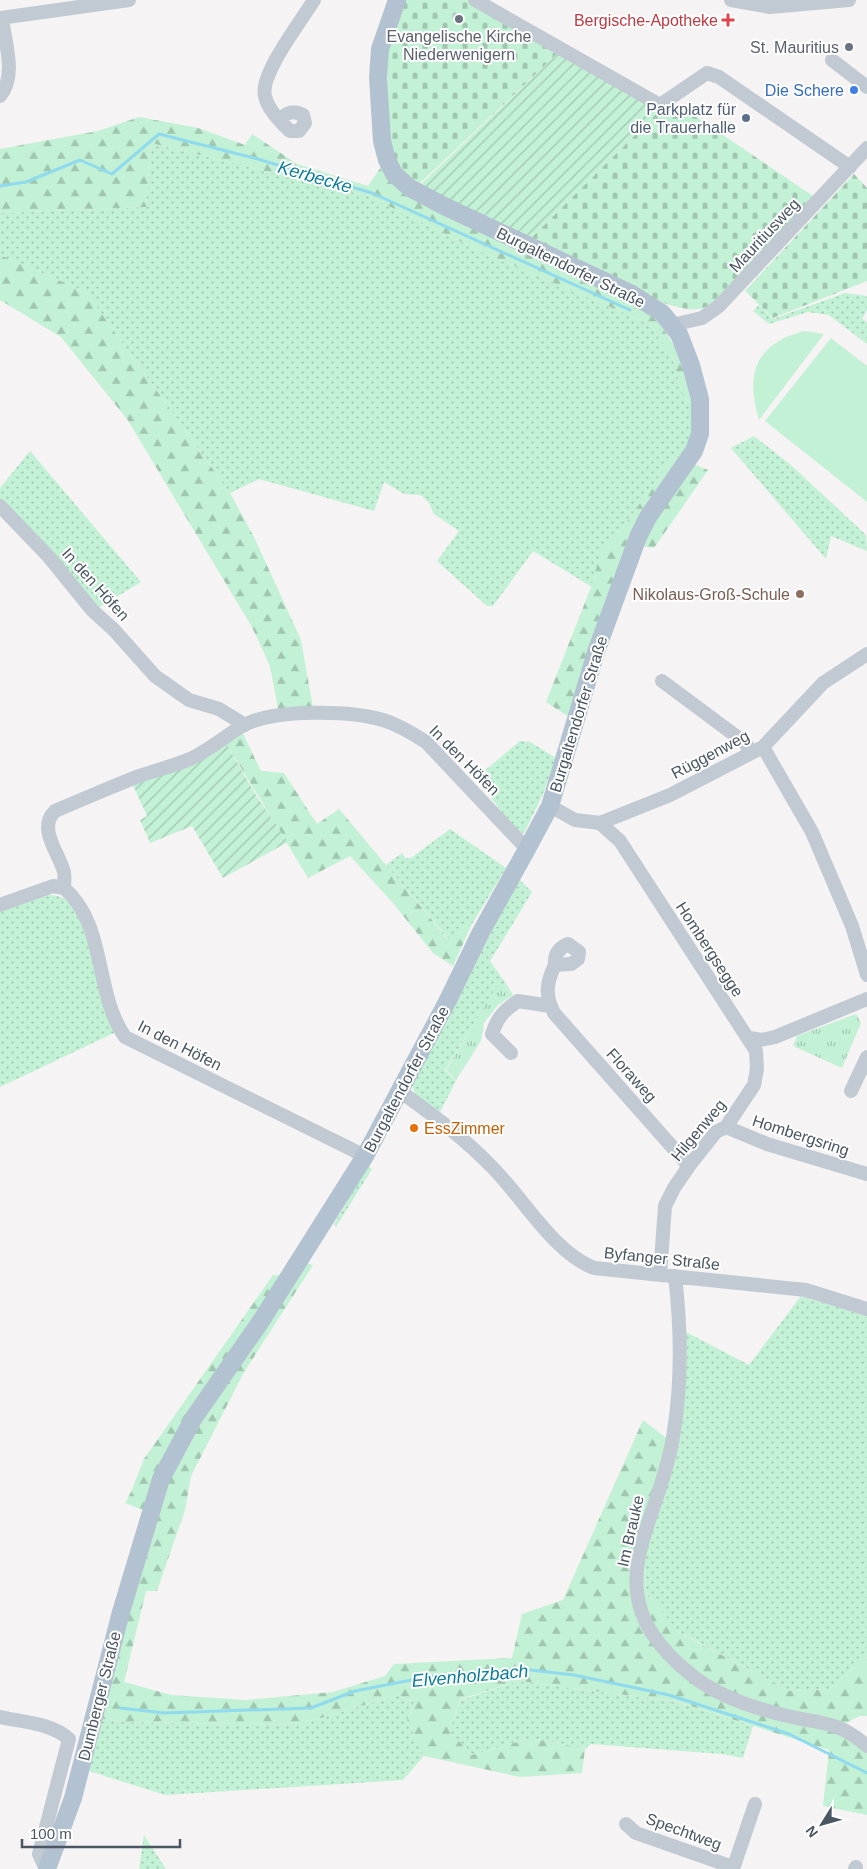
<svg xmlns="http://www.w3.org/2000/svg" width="867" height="1869" viewBox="0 0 867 1869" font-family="Arial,sans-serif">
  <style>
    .grass { fill: url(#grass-dots) }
    .forest { fill: url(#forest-firs) }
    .cemetery { fill: url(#cemetery-stones) }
    .park { fill: url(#park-tufts) }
    .garden { fill: url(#garden-furrows) }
    .pitch { fill: #c3f1d5 }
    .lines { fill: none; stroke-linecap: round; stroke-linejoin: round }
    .stream { stroke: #90daee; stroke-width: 3 }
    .minor { stroke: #c1cad2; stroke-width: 14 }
    .major { stroke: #b3c2d1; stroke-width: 18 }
    .worship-dot { fill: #6b7280; stroke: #fff; stroke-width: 2 }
    .health-dot { fill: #e0444e; stroke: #fff; stroke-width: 2 }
    .shop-dot { fill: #3f7fe0; stroke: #fff; stroke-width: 2 }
    .service-dot { fill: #5c6f8a; stroke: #fff; stroke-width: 2 }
    .education-dot { fill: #8d6e63; stroke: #fff; stroke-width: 2 }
    .food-dot { fill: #e8710a; stroke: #fff; stroke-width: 2 }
    .labels { text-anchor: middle; stroke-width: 4; stroke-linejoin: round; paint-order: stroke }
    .health-label { font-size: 16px; fill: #be3a42; stroke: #fff; text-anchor: end }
    .worship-label { font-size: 16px; fill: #5b616d; stroke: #fff }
    .shop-label { font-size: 16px; fill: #366cbe; stroke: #fff; text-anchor: end }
    .service-label { font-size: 16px; fill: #4e5e75; stroke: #fff; text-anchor: end }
    .street-label { font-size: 16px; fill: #4a5661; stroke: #fff }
    .education-label { font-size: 16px; fill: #785e54; stroke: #fff; text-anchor: end }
    .food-label { font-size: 16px; fill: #c56008; stroke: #fff; text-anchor: start }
    .water-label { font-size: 18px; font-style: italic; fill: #0c7c9b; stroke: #fff }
  </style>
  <defs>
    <pattern id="grass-dots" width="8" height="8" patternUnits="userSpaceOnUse" patternTransform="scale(1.25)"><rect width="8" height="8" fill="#c3f1d5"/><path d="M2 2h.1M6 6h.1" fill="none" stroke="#a0c6b0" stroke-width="1.8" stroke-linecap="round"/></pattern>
    <pattern id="forest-firs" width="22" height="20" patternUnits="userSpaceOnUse" patternTransform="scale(1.25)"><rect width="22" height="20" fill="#c3f1d5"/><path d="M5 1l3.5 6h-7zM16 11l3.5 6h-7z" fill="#a0c6b0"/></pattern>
    <pattern id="cemetery-stones" width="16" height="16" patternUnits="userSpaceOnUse" patternTransform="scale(1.25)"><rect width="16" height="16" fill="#c3f1d5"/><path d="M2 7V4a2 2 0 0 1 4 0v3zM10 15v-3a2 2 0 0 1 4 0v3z" fill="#a0c6b0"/></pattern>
    <pattern id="park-tufts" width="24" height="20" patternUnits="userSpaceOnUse" patternTransform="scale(1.25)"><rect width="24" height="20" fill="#c3f1d5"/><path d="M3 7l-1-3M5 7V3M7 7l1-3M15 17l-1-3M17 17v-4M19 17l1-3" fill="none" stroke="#a0c6b0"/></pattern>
    <pattern id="garden-furrows" width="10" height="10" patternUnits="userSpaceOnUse" patternTransform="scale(1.25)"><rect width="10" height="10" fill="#c3f1d5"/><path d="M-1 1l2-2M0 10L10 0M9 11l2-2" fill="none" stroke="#a0c6b0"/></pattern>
  </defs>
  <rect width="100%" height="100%" fill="#f5f3f3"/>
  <path class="grass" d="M151 143 368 196 484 253 650 324 672 357 684 398 694 405 692 438 681 459 674 456 623 527 603 544 592 587 533 551 493 606H487L437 561 459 531 434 514 429 503 421 495 404 494 384 482 374 511 259 479 230 493 86 292 0 255V213L146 207Z
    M845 293 867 296V310L862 319 867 322V344L829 315 808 312 769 324 753 311 759 305 773 319Z
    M754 436 792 466 866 535 867 551 831 536 826 559 731 448Z
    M30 451 141 582 98 608 0 503V488Z
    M520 741 530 742 556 758 543 794 524 833 516 831 476 778Z
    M450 829 506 868 472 924 469 923 449 939 386 865 402 853 405 858H411Z
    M519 879 532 892 490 961 507 985 496 988 445 1070 456 1081 440 1112 416 1097 412 1084Z
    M44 895C52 895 59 895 66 900 87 916 107 1004 116 1032L0 1087V910Z
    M368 1166 372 1169 336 1227 334 1224Z
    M801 1296 867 1316V1657L830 1689 790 1691 677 1631 646 1591 643 1542 658 1502 684 1331 749 1365Z
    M519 1681 677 1702 753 1726 743 1758 722 1754 591 1744 585 1749 532 1738 472 1755 449 1731 461 1700Z
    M398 1695 415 1703 407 1720 424 1756 403 1780 165 1795 89 1771 98 1718 122 1722 297 1725Z
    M144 1835 166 1869H139Z"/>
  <path class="forest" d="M139 117 198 128 245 145 252 134 297 164 368 186 381 167 646 310C678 340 683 365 694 405L684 398 672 357 650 324 484 253 368 196 151 143 146 207 0 213V149L98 131Z
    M0 255 86 292 230 493 254 537 301 640 313 708 278 709 270 666 252 627 127 419 61 337 0 300Z
    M674 456 708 470 654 548 629 544 569 717 546 702 591 587 603 544 623 527Z
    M242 732 261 771 284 773 317 824 339 809 448 939 469 922 472 924 453 966 433 953 393 903 350 856 308 878 226 743Z
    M306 1263 313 1265 243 1374 191 1476 185 1510 157 1591H146L124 1682 171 1695 246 1700 333 1692 385 1676 394 1664 512 1658 522 1614 563 1600 643 1420 669 1440 637 1545 640 1620 695 1681 826 1725 867 1749V1815L823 1806 829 1750 678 1702 519 1681 461 1699 449 1731 472 1755 532 1738 585 1749 582 1773 520 1777 424 1756 407 1720 415 1703 398 1695 297 1725 122 1722 98 1718 164 1479Z
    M273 1275 289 1276 193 1418 151 1513 125 1503 131 1492 144 1459Z
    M642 1543 646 1591 678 1632 790 1691 830 1689 867 1657V1716H859L845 1724 733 1696 696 1677 661 1645 638 1583Z"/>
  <path class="cemetery" d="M404 0H466L559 52 417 186 408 180 394 157 388 132 387 49Z
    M674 102 816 198C793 223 731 300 703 308 690 312 673 306 661 302L529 240 660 110Z
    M854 174 867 188V281L773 318 745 291Z"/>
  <path class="park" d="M507 985 513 995 498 1005 484 1023 481 1041 456 1080 446 1070 496 987Z
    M856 1014 861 1023 842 1068 793 1046 797 1036Z"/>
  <path class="garden" d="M559 52 660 110 529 240 418 187Z
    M226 743 257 797 288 842 223 878 192 826 150 843 140 820 147 816 132 783Z"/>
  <path class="pitch" d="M804 331 824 334 759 420C745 374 755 344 804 331Z
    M831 338 867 366V502L765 421Z"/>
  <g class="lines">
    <path class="stream" d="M0 186 26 182 80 160 112 174 159 134 254 158 372 193 630 310
      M120 1708 164 1713 311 1708 355 1691 427 1677 521 1669 574 1675 669 1695 789 1734 867 1773"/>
    <path class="minor" d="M475 0 660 105 707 73 719 77 850 167
      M731 0 770 7 849 0
      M0 18 129 0
      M832 60 867 87
      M0 96C17 76 5 43 2 18
      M280 119C288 112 293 110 303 115L305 123 299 131H290C281 123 267 108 265 96 259 75 302 20 314 0
      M672 325 702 318 719 306 867 148
      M0 506 49 557 92 610 114 630 155 676 189 700 219 709 245 725
      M662 681 744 742 751 751
      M763 747 812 832 852 926 867 975
      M550 806 575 820 600 823 620 841 756 1051 757 1069 754 1085 726 1127 716 1132 689 1166 674 1188 665 1206 660 1275
      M600 823 670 795 763 747 823 683 867 654
      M64 888C64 883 65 877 64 872 59 853 37 828 55 811 83 799 111 787 139 776 156 770 174 766 190 759 210 750 226 735 244 725 275 709 350 710 383 720 399 725 412 733 426 742L527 849
      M0 905 53 886 64 888C107 925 94 993 125 1037L365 1156
      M555 965C554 955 559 948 568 944L579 952 578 959 571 964 555 965C546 983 545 996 554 1013L689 1166
      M750 1038 761 1040 775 1037 867 999
      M511 1053 492 1034C497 1018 504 1010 518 1001L550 1006
      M851 1091 867 1057
      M401 1092C433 1115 464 1138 492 1167 523 1198 554 1253 594 1268L806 1290 867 1309
      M726 1127 767 1144 867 1174
      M675 1276C681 1327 682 1380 674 1431 659 1532 587 1593 694 1677 720 1697 757 1709 788 1716 824 1725 836 1720 867 1746
      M0 1717C22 1722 52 1723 69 1739L39 1854 46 1869
      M626 1824 636 1833 733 1867
      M733 1869 755 1804
      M855 1869 856 1867"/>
    <path class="major" d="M47 1869 73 1798 121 1612 161 1479 193 1419 261 1321 365 1156 447 1002 481 932 527 849 550 806 597 649 638 537 648 517 694 451 700 434V399L691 365 679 334 662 313 632 294 444 206 410 188 394 174 387 160 382 141 378 78 380 49 397 0"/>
  </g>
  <g class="worship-dot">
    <circle cx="459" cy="19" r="5"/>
    <circle cx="849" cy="47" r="5"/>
  </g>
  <path class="health-dot" d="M725.5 12.5h5v5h5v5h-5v5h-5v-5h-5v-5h5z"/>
  <circle class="shop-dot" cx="854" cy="90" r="5"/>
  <circle class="service-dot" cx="746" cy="118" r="5"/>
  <circle class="education-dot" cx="800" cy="594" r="5"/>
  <circle class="food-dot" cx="414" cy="1128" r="5"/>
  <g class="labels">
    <g class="health-label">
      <text x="718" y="26">Bergische-Apotheke</text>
    </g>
    <g class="worship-label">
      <text x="459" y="42">Evangelische Kirche<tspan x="459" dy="18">Niederwenigern</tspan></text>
      <text x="839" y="53" text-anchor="end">St. Mauritius</text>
    </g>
    <g class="shop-label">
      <text x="844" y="96">Die Schere</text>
    </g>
    <g class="service-label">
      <text x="736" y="115">Parkplatz für<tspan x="736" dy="18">die Trauerhalle</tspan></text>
    </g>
    <g class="street-label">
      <text transform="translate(764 235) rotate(-47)" y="6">Mauritiusweg</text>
      <text transform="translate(571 267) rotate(26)" y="6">Burgaltendorfer Straße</text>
      <text transform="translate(96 584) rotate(48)" y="6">In den Höfen</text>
      <text transform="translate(578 714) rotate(-73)" y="6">Burgaltendorfer Straße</text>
      <text transform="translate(710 754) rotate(-28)" y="6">Rüggenweg</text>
      <text transform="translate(465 760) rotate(45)" y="6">In den Höfen</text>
      <text transform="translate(710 949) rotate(57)" y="6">Hombergsegge</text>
      <text transform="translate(180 1045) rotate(27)" y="6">In den Höfen</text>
      <text transform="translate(632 1075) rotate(48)" y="6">Floraweg</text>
      <text transform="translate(406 1079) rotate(-62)" y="6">Burgaltendorfer Straße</text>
      <text transform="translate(698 1130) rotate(-50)" y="6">Hilgenweg</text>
      <text transform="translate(801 1135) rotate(18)" y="6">Hombergsring</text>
      <text transform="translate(662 1258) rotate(6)" y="6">Byfanger Straße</text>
      <text transform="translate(630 1531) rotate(-77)" y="6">Im Brauke</text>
      <text transform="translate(99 1696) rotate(-76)" y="6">Dumberger Straße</text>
      <text transform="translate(684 1831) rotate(20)" y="6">Spechtweg</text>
    </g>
    <g class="education-label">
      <text x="790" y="600">Nikolaus-Groß-Schule</text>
    </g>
    <g class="food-label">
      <text x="424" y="1134">EssZimmer</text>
    </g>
    <g class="water-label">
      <text transform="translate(315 177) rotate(16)" y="6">Kerbecke</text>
      <text transform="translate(470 1676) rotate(-5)" y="6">Elvenholzbach</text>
    </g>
  </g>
  <g transform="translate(822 1824) rotate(233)" stroke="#ffffff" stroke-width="4" paint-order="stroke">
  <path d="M0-4L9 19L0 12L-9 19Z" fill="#4a5661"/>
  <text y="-8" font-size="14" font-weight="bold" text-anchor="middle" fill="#4a5661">N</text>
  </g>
  <path d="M22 1839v8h158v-8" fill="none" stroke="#4a5661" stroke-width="2.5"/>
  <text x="30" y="1839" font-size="15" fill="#4a5661" stroke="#ffffff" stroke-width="4" paint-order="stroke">100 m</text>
</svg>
